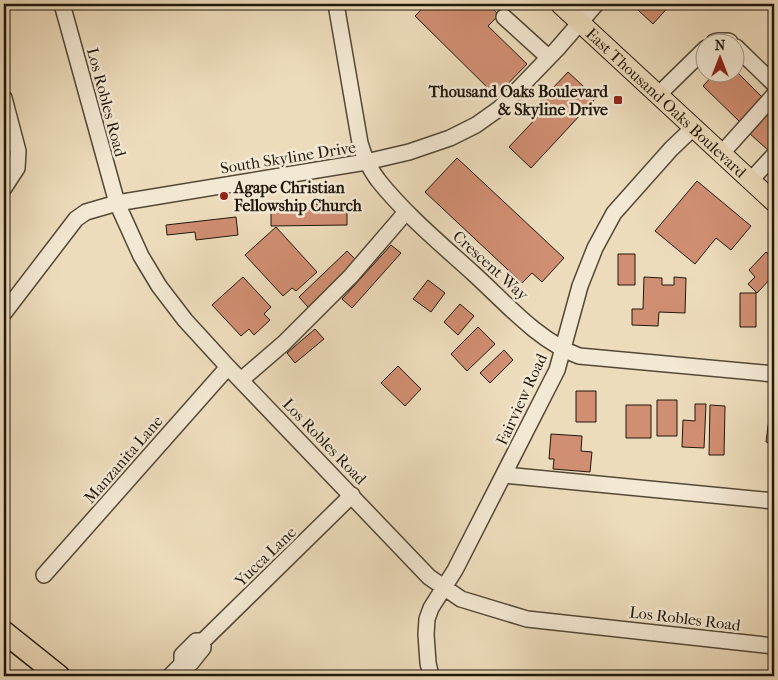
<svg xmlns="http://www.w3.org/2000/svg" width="778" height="680" viewBox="0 0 778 680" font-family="'IM FELL French Canon',serif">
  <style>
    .building { fill: #d08e72; stroke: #20170a }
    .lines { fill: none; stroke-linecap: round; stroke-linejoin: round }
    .minor-casing { stroke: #534836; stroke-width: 18 }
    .major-casing { stroke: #20170a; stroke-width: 21 }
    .highway-casing { stroke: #20170a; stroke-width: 24 }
    .minor { stroke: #f3e8d3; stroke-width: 15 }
    .major { stroke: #eddcbc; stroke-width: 19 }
    .highway { stroke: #eddcbc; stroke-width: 21 }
    .poi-dot { fill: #8f2418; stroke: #f3e8d3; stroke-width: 2 }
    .labels { text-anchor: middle; stroke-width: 5; stroke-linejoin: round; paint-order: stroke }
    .poi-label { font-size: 16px; font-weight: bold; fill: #20170a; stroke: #f3e8d3; text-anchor: end }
    .street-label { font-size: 16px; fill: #20170a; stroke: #f3e8d3 }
  </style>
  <rect width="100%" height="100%" fill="#eddcbc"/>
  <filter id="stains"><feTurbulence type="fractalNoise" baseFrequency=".004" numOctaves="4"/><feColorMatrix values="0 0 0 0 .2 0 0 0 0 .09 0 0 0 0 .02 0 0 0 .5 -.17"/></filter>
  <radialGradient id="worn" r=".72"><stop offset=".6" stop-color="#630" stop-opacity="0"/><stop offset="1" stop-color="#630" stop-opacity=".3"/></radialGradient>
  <path class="building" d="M427 4H488L499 15 488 26 527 64 496 96 415 16Z
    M643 4H671L653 24 638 10Z
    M736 71 765 100 742 124 703 86 716 72H736Z
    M568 72 596 98 531 168 509 147 541 113 535 107Z
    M774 105V145L769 151 749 133Z
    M457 158 564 258 542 282 532 273 522 283 425 192Z
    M697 181 751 226 731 250 716 238 695 264 655 231Z
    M271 204H347V225L271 226Z
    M236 217 238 235 196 240 195 232 167 235 166 225Z
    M276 227 317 272 296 291 292 288 283 296 245 255Z
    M391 245 401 253 352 308 342 299Z
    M347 251 356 260 308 307 299 297Z
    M766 252 774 260V275L757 293 748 284 755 277 749 270Z
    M618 254H635V285H618Z
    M243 277 271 307 264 314 270 320 254 335 249 329 241 336 212 305Z
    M644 277 662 278V285H674V277L686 278 685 313 659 312 658 326 632 325V309H643Z
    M428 280 445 293 431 312 413 299Z
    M740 293H756V327H740Z
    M460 304 474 316 458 335 444 322Z
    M478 327 495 344 467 371 451 354Z
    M315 329 324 339 295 363 287 353Z
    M504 350 513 360 490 383 480 373Z
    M398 366 421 389 405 406 381 383Z
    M576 391H596V422H576Z
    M657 400H677V436H657Z
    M771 403H774V444L766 442Z
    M695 404H706L704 448 682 447 683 420 695 421Z
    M626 405H651V438H626Z
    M710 405 725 406 724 455H709Z
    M551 434 582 436 581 451 592 452 590 472 553 469 554 459H549Z"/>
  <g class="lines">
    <g class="minor-casing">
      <path id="minor" d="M62 4 117 203 141 256 159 286 185 320 228 367 429 577 461 599 527 619 774 646
        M336 4 360 143C364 157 369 168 378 180 406 215 441 244 474 274 506 303 538 341 579 356L774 374
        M504 17 548 57
        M714 42 718 41H728L730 42
        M736 47 774 84
        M659 94 706 48
        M4 98 18 151 17 168 4 188
        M722 153 774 95
        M751 180 774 155
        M4 313 76 219 86 212 117 203 366 162 409 152 450 138 476 125 500 108 557 49 596 4
        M241 380 284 343 351 276 406 212
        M504 475 774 501
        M44 575 228 367
        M182 664 191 663 203 648V641
        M170 676 182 664V655L196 641H203L352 495
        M431 676 428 663 426 634 427 619 431 608 455 570 557 370 580 286 595 248 614 213 671 149 694 127"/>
    </g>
    <g class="major-casing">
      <g id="major">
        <path id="s1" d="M560 4 774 202"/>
      </g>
    </g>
    <g class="highway-casing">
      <path id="highway" d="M4 632 59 676"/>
    </g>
    <use href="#minor" class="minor"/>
    <use href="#major" class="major"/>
    <use href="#highway" class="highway"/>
  </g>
  <g class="poi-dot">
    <rect x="613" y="95" width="10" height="10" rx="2.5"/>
    <circle cx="224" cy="196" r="5"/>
  </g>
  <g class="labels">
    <g class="poi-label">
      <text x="608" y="97">Thousand Oaks Boulevard<tspan x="608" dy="18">&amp; Skyline Drive</tspan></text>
      <text x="234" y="193" text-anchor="start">Agape Christian<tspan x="234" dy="18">Fellowship Church</tspan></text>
    </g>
    <g class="street-label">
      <text transform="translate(107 102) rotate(75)" y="6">Los Robles Road</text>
      <text dy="6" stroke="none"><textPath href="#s1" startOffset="145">East Thousand Oaks Boulevard</textPath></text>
      <text transform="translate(288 157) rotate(-9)" y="6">South Skyline Drive</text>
      <text transform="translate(491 265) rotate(42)" y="6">Crescent Way</text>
      <text transform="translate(521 399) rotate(-65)" y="6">Fairview Road</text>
      <text transform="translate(325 441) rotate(46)" y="6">Los Robles Road</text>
      <text transform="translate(123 459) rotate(-49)" y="6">Manzanita Lane</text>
      <text transform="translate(265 556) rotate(-44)" y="6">Yucca Lane</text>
      <text transform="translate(685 618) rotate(7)" y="6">Los Robles Road</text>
    </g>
  </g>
  <rect width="778" height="680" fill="none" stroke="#eddcbc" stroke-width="20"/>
  <rect x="5" y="5" width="768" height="670" fill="none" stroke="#20170a" stroke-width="2.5"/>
  <rect x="10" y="10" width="758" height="660" fill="none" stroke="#20170a"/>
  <g transform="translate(720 58)"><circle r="24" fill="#f3e8d3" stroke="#9f9483"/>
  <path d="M0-4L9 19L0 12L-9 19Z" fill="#8f2418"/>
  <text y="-8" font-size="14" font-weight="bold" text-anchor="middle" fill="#20170a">N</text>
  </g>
  <rect width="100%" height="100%" filter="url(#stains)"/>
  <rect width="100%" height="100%" fill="url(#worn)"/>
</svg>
